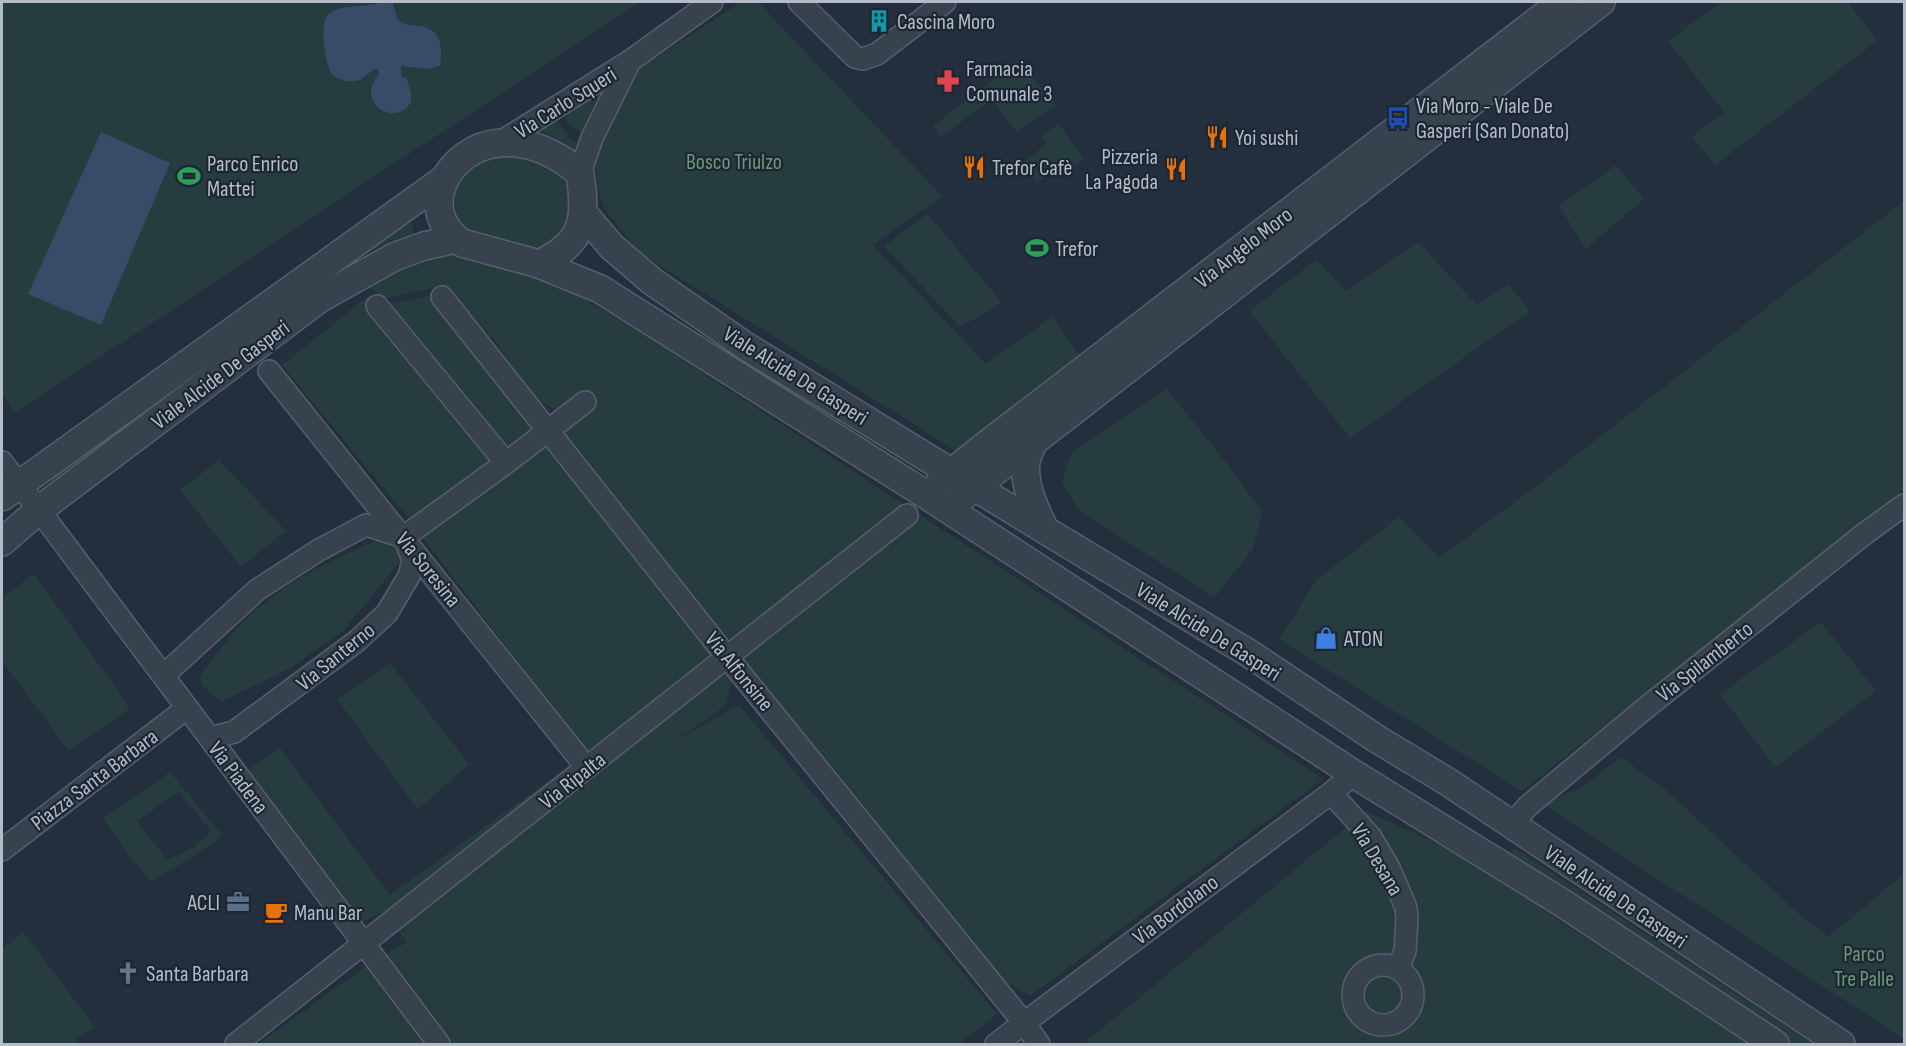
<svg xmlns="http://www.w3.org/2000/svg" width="1906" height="1046" viewBox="0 0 1906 1046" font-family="'Sofia Sans Condensed',sans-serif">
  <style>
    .green { fill: #263c3f; fill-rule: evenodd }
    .water { fill: #394c67 }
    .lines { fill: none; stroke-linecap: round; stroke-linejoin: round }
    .minor-casing { stroke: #565f6c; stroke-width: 24 }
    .tertiary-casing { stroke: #565f6c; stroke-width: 30 }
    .minor { stroke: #38414e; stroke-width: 21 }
    .tertiary { stroke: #38414e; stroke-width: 27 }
    .labels { text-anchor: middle; stroke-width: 4.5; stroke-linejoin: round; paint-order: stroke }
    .poi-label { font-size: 22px; fill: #b4bcc9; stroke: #1d2633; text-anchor: start }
    .street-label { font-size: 22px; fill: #b4bcc9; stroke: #1d2633 }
    .park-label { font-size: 22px; fill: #6b9a76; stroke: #1d2633 }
  </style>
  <rect width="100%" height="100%" fill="#242f3e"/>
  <path class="green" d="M2 2H640L15 413 2 394Z
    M741 2H758L942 196 873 245 986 364 1052 317 1085 363 960 453 643 255 627 238 605 209 600 196 597 180 595 154 637 70Z
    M1721 2H1848L1877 41 1715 165 1692 137 1724 112 1668 41Z
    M1018 60 1056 106 1017 132 992 100 941 136 933 126Z
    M612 83 582 134 566 121 564 115 566 113Z
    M557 120 570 138 579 145 575 152 555 138 537 128Z
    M1059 124 1084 159 1067 172 1061 165 1037 183 1021 163 1047 144 1042 136Z
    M501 154 521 155 556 169 566 179 572 193 568 229 552 245 535 249 463 230 455 219 451 203 454 185 477 161Z
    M1616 165 1644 199 1586 249 1559 206Z
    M1904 201V489L1522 791 1279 639 1317 579 1399 517 1439 558 1531 490Z
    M928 214 1002 303 960 327 884 246Z
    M410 218 416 239 381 246 360 256 54 485 46 476Z
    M1418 242 1477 305 1508 284 1530 311 1350 438 1249 311 1316 260 1346 291Z
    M454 247 545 276 642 333 1323 779 1030 996 1003 979 918 875 870 829 735 669 725 706 674 742 739 705 997 1014 959 1044H258L362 969 407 942 384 912 360 923 248 769 280 748 390 895 587 753 421 535 580 421 536 400 495 341 445 285 385 299 360 280Z
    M431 295 536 428 410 520 282 365 367 297 395 303Z
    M1167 389 1229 466 1262 512 1253 549 1214 598 1078 509 1062 483 1066 466 1074 451Z
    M219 460 286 531 241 567 180 490Z
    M385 537 403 558 344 630 292 667 221 702 204 687 199 677C214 658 228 636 246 619 286 581 334 558 385 537Z
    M34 574 130 708 69 751 2 661V597Z
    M1821 622 1876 691 1775 767 1720 694Z
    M390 663 469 764 418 810 337 699Z
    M1621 757 1667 791 1798 913 1828 937 1904 874V1039L1544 805 1585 785Z
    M170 772 222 835 210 845 152 882 135 863 103 818ZM179 792 211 831 194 847 167 860 137 821Z
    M1366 811 1453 851 1748 1044H1083Z
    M1515 848 1813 1044H1788L1504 859Z
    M23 932 95 1027 74 1039 79 1044H2V949Z"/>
  <path class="water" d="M377 2H393L397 19C411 29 410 23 424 27 443 32 442 50 440 66L428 69 401 66V76L407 79 411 93V103C407 107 405 110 400 112 386 117 370 106 371 91 371 85 376 79 379 74L378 69H375C370 72 365 77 360 80 353 83 339 81 333 75 325 68 320 25 327 16 338 4 362 7 377 4Z
    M101 132 170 163 101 325 28 294Z"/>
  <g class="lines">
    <g class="minor-casing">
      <path id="minor" d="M799 2 855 57 863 59 877 54 945 2
        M499 143 630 61 712 2
        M580 173 592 138 630 61
        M442 297 727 657 1024 1023 1039 1044
        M377 306 506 463
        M269 371 587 768
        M2 462 39 510 439 1044
        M404 537 506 463 585 402
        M163 676 257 590 319 550 366 525 404 537 413 560 409 576 387 613 357 641 234 732 210 738
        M1331 793 1370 836 1389 868 1402 898 1406 908 1407 919 1405 951 1398 969
        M1511 825 1528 806 1642 711 1863 535 1904 505
        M2 850 187 708
        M1353 995a30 30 0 1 1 60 0a30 30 0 1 1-60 0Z
        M236 1044 907 515
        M996 1044 1331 793 1354 774"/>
    </g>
    <g class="tertiary-casing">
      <path id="tertiary" d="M583 213 612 247 653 282 747 347 1045 530 1250 654 1377 739 1448 782 1841 1044
        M539 264C584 243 587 220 580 173 558 155 530 140 500 143 448 147 414 210 462 243L539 264 600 289 917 489 1354 774 1564 904 1775 1044
        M1035 439C1032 445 1028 454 1026 461 1023 485 1035 509 1045 530
        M940 482 981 449 1562 2
        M2 497 443 180
        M962 497 1601 2
        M2 542 39 510 319 299 394 257 424 246 456 239"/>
    </g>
    <use href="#minor" class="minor"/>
    <use href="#tertiary" class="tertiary"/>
  </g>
  <defs>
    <g id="building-bare" transform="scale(1.8)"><path d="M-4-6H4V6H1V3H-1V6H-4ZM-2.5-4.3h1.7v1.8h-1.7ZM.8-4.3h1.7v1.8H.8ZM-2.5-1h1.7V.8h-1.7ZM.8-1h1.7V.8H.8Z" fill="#0f9aa8" stroke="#1d2633" stroke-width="2.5" paint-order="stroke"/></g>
    <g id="pharmacy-bare" transform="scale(1.8)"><path d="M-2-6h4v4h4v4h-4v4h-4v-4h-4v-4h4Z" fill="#e0444e" stroke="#1d2633" stroke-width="2.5" paint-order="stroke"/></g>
    <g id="bus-bare" transform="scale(1.8)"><path d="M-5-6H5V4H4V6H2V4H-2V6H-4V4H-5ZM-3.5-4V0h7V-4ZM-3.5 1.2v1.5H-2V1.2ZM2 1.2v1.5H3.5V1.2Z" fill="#1a4fb4" stroke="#1d2633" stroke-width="2.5" paint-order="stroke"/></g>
    <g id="restaurant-bare" transform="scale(1.8)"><path d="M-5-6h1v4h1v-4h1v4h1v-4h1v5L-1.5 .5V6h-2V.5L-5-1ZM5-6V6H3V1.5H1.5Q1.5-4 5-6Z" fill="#e8710a" stroke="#1d2633" stroke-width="2.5" paint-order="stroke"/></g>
    <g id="stadium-bare" transform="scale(1.8)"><path d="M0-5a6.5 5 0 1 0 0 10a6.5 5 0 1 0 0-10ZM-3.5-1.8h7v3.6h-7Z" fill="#2e9e5b" stroke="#1d2633" stroke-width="2.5" paint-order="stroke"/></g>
    <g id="shop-bare" transform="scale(1.8)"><path d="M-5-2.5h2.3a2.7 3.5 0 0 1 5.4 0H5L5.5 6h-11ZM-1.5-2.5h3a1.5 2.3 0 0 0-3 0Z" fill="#3f7fe0" stroke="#1d2633" stroke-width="2.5" paint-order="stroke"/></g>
    <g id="office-bare" transform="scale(1.8)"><path d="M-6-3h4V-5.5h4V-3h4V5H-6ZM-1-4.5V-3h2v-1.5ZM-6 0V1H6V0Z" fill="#5c6f8a" stroke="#1d2633" stroke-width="2.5" paint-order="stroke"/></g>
    <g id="cafe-bare" transform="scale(1.8)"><path d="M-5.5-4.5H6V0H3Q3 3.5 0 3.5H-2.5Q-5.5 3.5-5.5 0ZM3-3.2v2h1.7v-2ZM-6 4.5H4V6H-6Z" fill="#e8710a" stroke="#1d2633" stroke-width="2.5" paint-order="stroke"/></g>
    <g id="church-bare" transform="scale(1.8)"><path d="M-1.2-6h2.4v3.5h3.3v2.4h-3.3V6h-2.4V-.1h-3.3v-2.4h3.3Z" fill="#6b7280" stroke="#1d2633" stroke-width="2.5" paint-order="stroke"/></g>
  </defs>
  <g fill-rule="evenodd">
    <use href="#building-bare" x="879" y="21"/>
    <use href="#pharmacy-bare" x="948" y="81"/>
    <use href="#bus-bare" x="1398" y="118"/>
    <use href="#restaurant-bare" x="1217" y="137"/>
    <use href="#restaurant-bare" x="974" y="167"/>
    <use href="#restaurant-bare" x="1176" y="169"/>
    <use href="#stadium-bare" x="189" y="176"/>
    <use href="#stadium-bare" x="1037" y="248"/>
    <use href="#shop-bare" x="1326" y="638"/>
    <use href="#office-bare" x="238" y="902"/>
    <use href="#cafe-bare" x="276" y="912"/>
    <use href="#church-bare" x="128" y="973"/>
  </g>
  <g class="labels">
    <g class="poi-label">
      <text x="897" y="29">Cascina Moro</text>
      <text x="966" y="76">Farmacia<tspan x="966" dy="25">Comunale 3</tspan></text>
      <text x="1416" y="113">Via Moro - Viale De<tspan x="1416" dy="25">Gasperi (San Donato)</tspan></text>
      <text x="1235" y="145">Yoi sushi</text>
      <text x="1158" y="164" text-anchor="end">Pizzeria<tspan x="1158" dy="25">La Pagoda</tspan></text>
      <text x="207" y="171">Parco Enrico<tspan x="207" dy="25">Mattei</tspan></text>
      <text x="992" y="175">Trefor Cafè</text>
      <text x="1055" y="256">Trefor</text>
      <text x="1344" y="646">ATON</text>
      <text x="220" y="910" text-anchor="end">ACLI</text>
      <text x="294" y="920">Manu Bar</text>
      <text x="146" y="981">Santa Barbara</text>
    </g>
    <g class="street-label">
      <text transform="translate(565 102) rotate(-32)" y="8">Via Carlo Squeri</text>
      <text transform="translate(1243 247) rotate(-38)" y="8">Via Angelo Moro</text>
      <text transform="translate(220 374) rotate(-37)" y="8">Viale Alcide De Gasperi</text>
      <text transform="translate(796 375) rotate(32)" y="8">Viale Alcide De Gasperi</text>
      <text transform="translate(429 569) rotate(51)" y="8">Via Soresina</text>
      <text transform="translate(1209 631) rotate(32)" y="8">Viale Alcide De Gasperi</text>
      <text transform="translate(335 656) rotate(-39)" y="8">Via Santerno</text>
      <text transform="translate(1704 661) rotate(-38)" y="8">Via Spilamberto</text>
      <text transform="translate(740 671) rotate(51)" y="8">Via Alfonsine</text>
      <text transform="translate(239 777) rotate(53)" y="8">Via Piadena</text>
      <text transform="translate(94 779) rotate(-37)" y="8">Piazza Santa Barbara</text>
      <text transform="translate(572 780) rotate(-38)" y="8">Via Ripalta</text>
      <text transform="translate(1378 859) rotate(59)" y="8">Via Desana</text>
      <text transform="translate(1616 896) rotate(34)" y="8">Viale Alcide De Gasperi</text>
      <text transform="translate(1175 909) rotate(-37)" y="8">Via Bordolano</text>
    </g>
    <g class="park-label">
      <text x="734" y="169">Bosco Triulzo</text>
      <text x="1864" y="961">Parco<tspan x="1864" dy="25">Tre Palle</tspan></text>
    </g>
  </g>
  <rect width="1906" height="1046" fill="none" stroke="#b4bcc9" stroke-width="6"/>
</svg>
